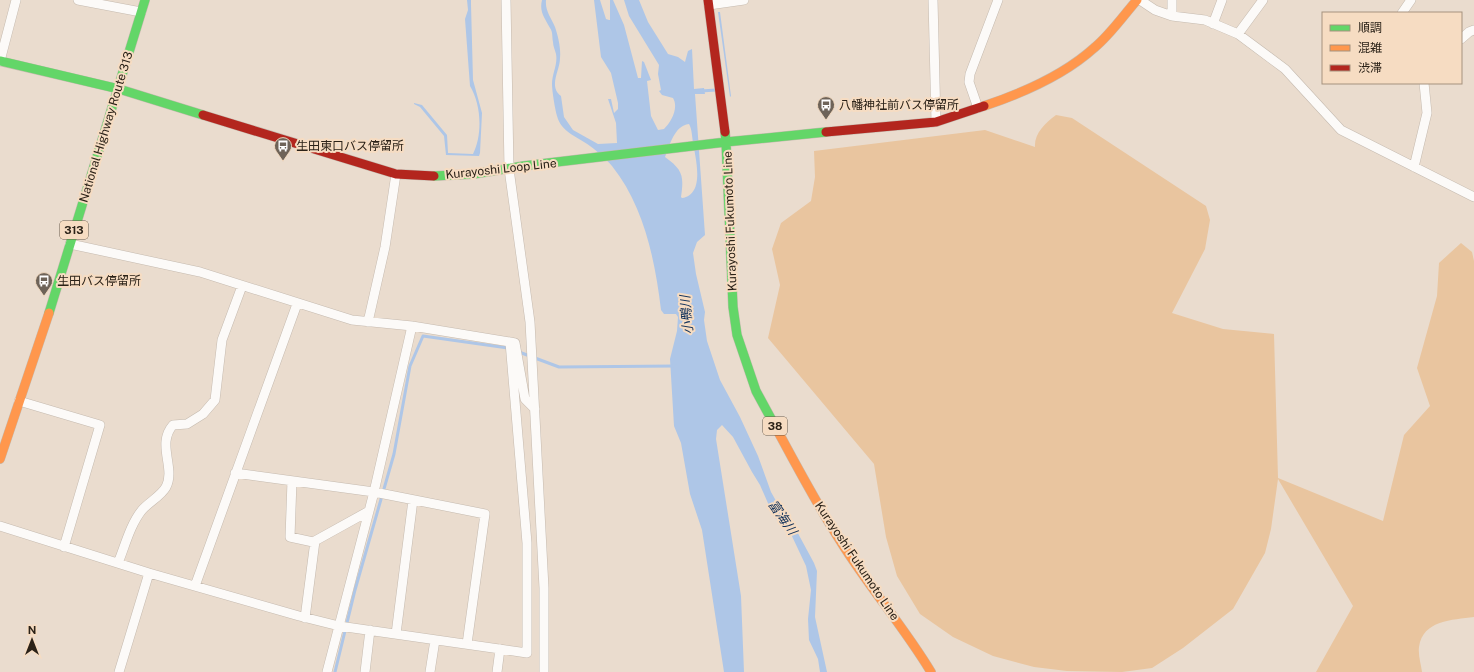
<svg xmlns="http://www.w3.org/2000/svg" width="1474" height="672" viewBox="0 0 1474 672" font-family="'Public Sans','Noto Sans JP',sans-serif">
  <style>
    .green { fill: #e9c59f }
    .water { fill: #aec6e7; fill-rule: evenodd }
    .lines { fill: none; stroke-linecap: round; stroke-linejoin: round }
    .stream { stroke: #aec6e7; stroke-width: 3 }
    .street-casing { stroke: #c5baaf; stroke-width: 10 }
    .fast-casing { stroke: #c5baaf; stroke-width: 10 }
    .slow-casing { stroke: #c5baaf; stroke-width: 10 }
    .jam-casing { stroke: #c5baaf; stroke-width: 10 }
    .street { stroke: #fcfaf8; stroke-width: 9 }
    .fast { stroke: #63d668; stroke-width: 9 }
    .slow { stroke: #ff974d; stroke-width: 9 }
    .jam { stroke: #b3261e; stroke-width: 9 }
    .labels { text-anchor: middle; stroke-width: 4; stroke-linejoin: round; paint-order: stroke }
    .shield { fill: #f6dcc2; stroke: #685a4b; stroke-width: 1 }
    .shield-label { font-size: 11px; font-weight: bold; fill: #2b2218 }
    .poi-label { font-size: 12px; fill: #2b2218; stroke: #f6dcc2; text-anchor: start }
    .street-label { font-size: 12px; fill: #2b2218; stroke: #f6dcc2 }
    .water-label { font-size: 13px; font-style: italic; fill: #0e2f59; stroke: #f6dcc2 }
  </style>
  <rect width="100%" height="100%" fill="#eadcce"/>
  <path class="green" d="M1056 115 1072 118 1206 206 1210 220 1205 249 1172 313 1223 329 1274 334 1278 478 1383 521 1404 435 1430 406 1417 368 1437 296 1439 263 1461 243 1472 252 1474 261V617C1452 620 1423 620 1419 647 1418 655 1421 664 1422 672H1316L1353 606 1278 479 1271 529 1265 553 1233 609 1183 648 1152 668 1122 672 1067 671 1034 667 993 656 953 637 920 614 897 576 886 537 874 464 768 338 780 285 772 249 781 223 811 201 815 177 814 151 985 130 1035 147C1034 134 1045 123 1056 115Z"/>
  <path class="water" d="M467 0H471V4L473 80 482 113 480 153 479 156 446 155 444 136 420 107 414 104V103L422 105 447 135 448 153 473 154C483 134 481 104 470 86L465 19 468 10Z
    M542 0H546C545 11 551 17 555 27 558 36 561 48 560 58 560 71 548 86 561 96L564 117 573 130 598 144 617 143 616 123 608 99H611L614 113 618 109V103L611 73 601 57 594 0H600L606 19 609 20H610V0H613L624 25 638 78H641L642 61 644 62 651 80 647 81 651 116 658 130 664 129C671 122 679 108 673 98L662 95 659 91 661 90 658 74 659 65 629 16 624 0H639L648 22 668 54 678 57 685 62 688 51 692 49 694 89 704 88 705 94H695L705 235 697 242 693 253 696 274 705 312 704 320 707 341 720 380 740 417 758 456 771 492 784 515 794 526 814 563 817 571 815 617 827 672H820L818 659 809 640 808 619 811 590 806 566 790 532 774 517 760 485 752 472 733 437 722 425 717 430 716 439 741 596 744 672H724L702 530 690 494 681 443 674 426 670 359 677 331 678 317 676 314H664L661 310C655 260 644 206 612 166 606 159 597 151 590 146 578 137 561 132 557 116 555 109 552 91 552 84 552 74 558 64 556 54 555 50 553 46 553 42 552 37 553 32 550 28 545 18 539 12 542 0ZM689 124C692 129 692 137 693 142 695 157 706 194 682 198L681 197C684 176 683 170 665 157 670 145 674 126 689 124Z
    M718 12H720L731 96 730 97Z"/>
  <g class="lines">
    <path class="stream" d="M701 91 716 90
      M519 352 559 367 675 366
      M335 672 355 590 394 454 410 366 423 336 508 348"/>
    <g class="street-casing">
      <path id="street" d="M78 0 141 12
        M506 0 509 169 530 322 544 588V672
        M933 0 936 122
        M1140 0 1155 10 1172 16 1205 20 1238 34 1285 69 1341 130 1474 197
        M1172 0V16
        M709 5 744 0
        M1402 13 1411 0
        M1213 24 1222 0
        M1238 34 1263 0
        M1461 39 1469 32 1474 30
        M0 61 16 0
        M978 108 969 82 970 74 998 0
        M1414 167 1427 113 1424 83
        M70 244 200 272 352 320 412 326 510 342
        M368 322 385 247 396 174
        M19 401 100 425 64 547
        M235 473 374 492 485 514 467 644
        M292 481 290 537 313 542 369 511
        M0 526 149 573 299 616 339 626 527 653V543L510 342 515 343 525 399 535 409
        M118 563C125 546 130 525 142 510 149 502 161 496 166 487 176 468 156 444 173 425L187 424 203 414 215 400 222 340 242 286
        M195 586 297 304
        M305 618 315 541
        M396 634 413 500
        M119 672 149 573
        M327 672 374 492 412 326
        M365 672 370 630
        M430 672 435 640
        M497 672 500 649"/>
    </g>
    <g class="fast-casing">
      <path id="fast" d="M0 61 119 89 203 115
        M434 176 474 174 523 166 726 142 725 132
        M49 313 145 0
        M775 426 756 391 737 335 733 307 726 142 826 132"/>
    </g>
    <g class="slow-casing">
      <path id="slow" d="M984 106C1023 93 1063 76 1094 48 1110 35 1123 16 1137 0
        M775 426C796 465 817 505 841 542 869 587 904 627 931 672
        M0 459 49 313"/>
    </g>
    <g class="jam-casing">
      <path id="jam" d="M708 0 725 132
        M203 115 396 174 434 176
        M826 132 936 122 984 106"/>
    </g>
    <use href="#street" class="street"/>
    <use href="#fast" class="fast"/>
    <use href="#slow" class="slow"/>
    <use href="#jam" class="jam"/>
  </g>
  <defs>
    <g id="bus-pin" transform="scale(0.9)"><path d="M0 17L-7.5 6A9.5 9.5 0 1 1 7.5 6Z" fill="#6e6358" stroke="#f6dcc2"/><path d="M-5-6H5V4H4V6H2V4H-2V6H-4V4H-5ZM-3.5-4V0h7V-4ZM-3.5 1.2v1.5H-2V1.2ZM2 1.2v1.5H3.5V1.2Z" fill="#fff"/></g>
  </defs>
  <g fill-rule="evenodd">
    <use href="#bus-pin" x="826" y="105"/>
    <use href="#bus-pin" x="283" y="146"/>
    <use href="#bus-pin" x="44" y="281"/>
  </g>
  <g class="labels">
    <g class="shield">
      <rect x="60" y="221" width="28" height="18" rx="3"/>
      <rect x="763" y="417" width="24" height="18" rx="3"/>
    </g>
    <g class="shield-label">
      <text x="74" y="234">313</text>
      <text x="775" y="430">38</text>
    </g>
    <g class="poi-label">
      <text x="839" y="109">八幡神社前バス停留所</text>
      <text x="296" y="150">生田東口バス停留所</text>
      <text x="57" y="285">生田バス停留所</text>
    </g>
    <g class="street-label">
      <text transform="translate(106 127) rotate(-73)" y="4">National Highway Route 313</text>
      <text transform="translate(501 169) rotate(-6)" y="4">Kurayoshi Loop Line</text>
      <text transform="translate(730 221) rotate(-92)" y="4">Kurayoshi Fukumoto Line</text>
      <text transform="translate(857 561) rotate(56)" y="4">Kurayoshi Fukumoto Line</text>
    </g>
    <g class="water-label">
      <text transform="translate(686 315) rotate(-95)" y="5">小鴨川</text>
      <text transform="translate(783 517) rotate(55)" y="5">富海川</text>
    </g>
  </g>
  <rect x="1322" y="12" width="140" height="72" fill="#f6dcc2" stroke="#a5927e"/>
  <rect x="1330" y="25" width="20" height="6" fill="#63d668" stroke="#a5927e"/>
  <text x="1358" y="32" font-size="12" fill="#2b2218">順調</text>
  <rect x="1330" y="45" width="20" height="6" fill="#ff974d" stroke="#a5927e"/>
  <text x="1358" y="52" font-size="12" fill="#2b2218">混雑</text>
  <rect x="1330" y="65" width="20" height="6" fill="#b3261e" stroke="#a5927e"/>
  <text x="1358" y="72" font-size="12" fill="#2b2218">渋滞</text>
  <g transform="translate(32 640)" stroke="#f6dcc2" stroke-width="3" paint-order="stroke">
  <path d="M0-3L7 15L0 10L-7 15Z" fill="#2b2218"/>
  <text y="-6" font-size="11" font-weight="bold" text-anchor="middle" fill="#2b2218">N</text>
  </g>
</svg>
